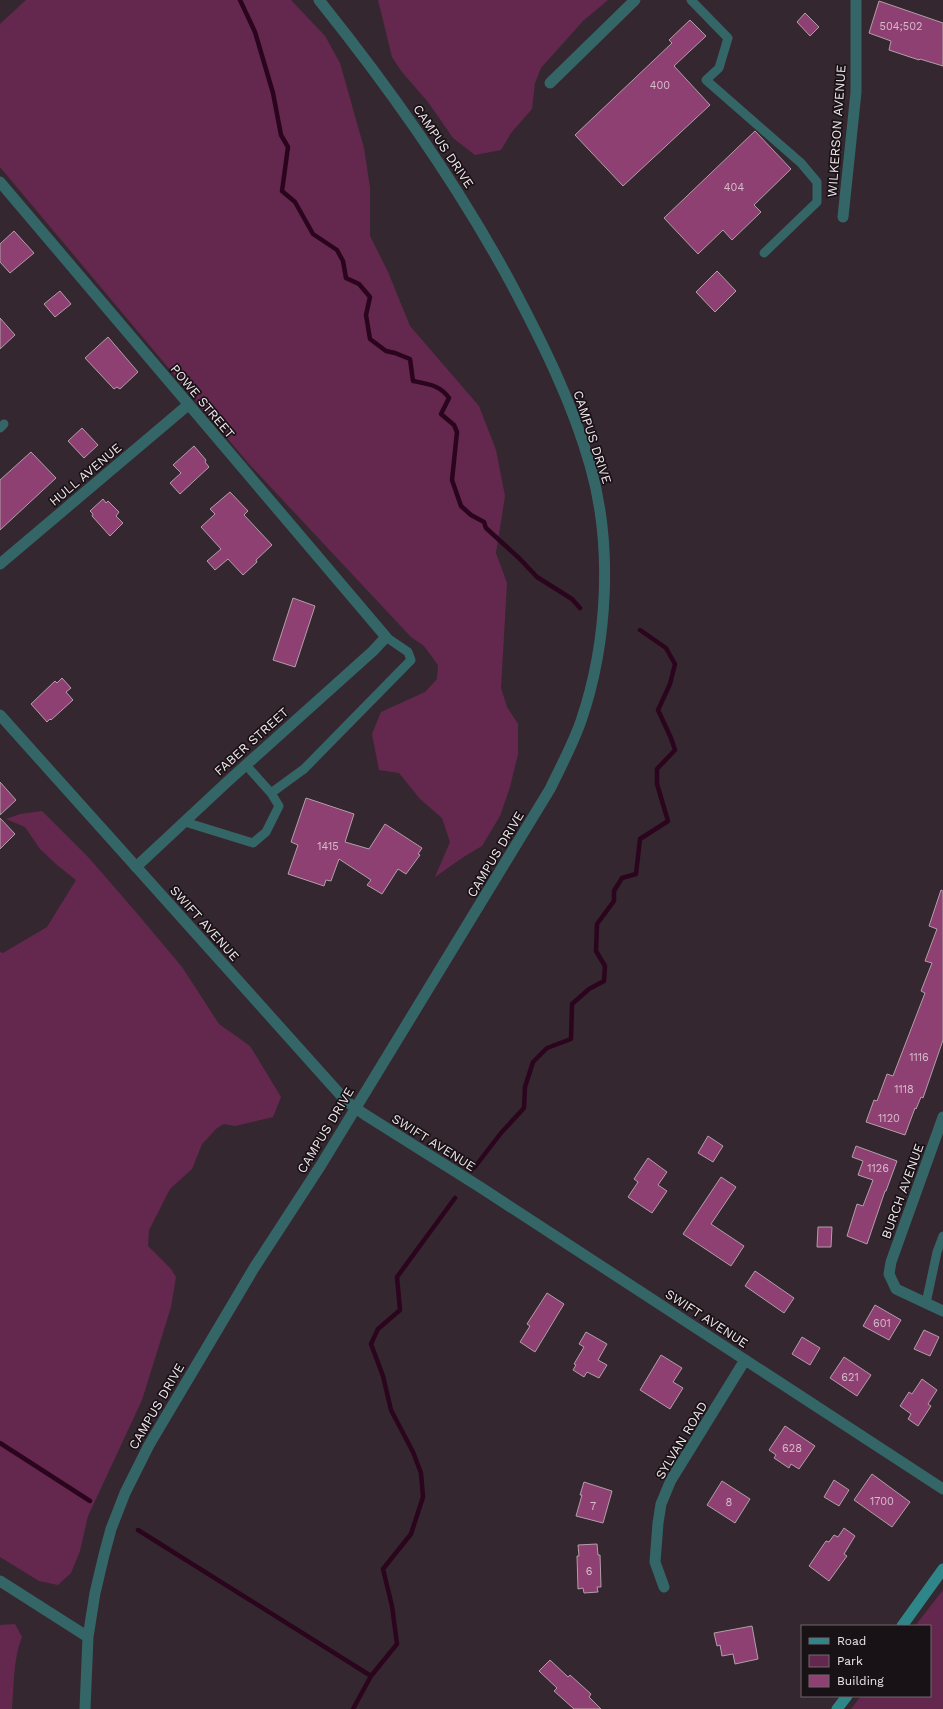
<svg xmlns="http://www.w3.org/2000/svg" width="943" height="1709" viewBox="0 0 943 1709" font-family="'Work Sans',sans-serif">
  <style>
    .green { fill: #64284f }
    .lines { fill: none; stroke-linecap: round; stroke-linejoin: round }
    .stream { stroke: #2b051e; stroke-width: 4.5 }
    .building { fill: #8d4071; stroke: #b19fa8 }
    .service { stroke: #346667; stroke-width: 9 }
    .minor { stroke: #346667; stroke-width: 11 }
    .tertiary { stroke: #346667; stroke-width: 11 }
    .secondary { stroke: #2e8688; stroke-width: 11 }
    .labels { text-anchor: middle; stroke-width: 3.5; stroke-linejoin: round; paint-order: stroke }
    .number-label { font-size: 11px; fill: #d7bccc }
    .street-label { font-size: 13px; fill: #f0e6eb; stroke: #181216 }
  </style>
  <rect width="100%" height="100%" fill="#35272f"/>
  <path class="green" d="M26 0H291L325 36 340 63 364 148 370 188V236L388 272 410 326 479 406 496 450 505 496 496 553 507 583 501 688 507 707 518 724V754L510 787 500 816 482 846 465 856 435 877 450 842 442 818 420 799 399 773 379 770 372 734 381 712 425 692 437 679 438 665 424 646 411 637 249 464 0 167V24Z
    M378 0H608L583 21 541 68 535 83 532 109 511 133 501 150 475 155 453 138 428 102 402 72 392 57Z
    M42 811 89 858 135 911 182 967 219 1024 250 1046 281 1097 273 1117 235 1126 224 1124 217 1128 202 1144 192 1169 170 1189 149 1230 148 1246 171 1269 176 1277 171 1307 142 1400 88 1516 80 1551 71 1573 58 1585 39 1581 0 1557V952L3 953 47 927 76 880 57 865 40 849 25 827 6 819 20 814Z
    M943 1590V1709H851L861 1696H930V1626H915Z
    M15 1624 22 1637C13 1659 14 1686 12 1709H0V1625Z"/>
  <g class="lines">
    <path class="stream" d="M240 0 255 32 273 93 281 135 288 147 282 191 295 202 313 234 337 250 343 261 346 278 359 284 370 297 366 315 370 339 386 351 395 353 410 359 413 381C428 384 440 385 449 398L441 414 454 425 457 432 452 480 461 506 471 515 484 522 486 528 520 559 537 577 572 599 580 608
      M474 1168 501 1133 524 1108 525 1087 533 1062 547 1048 571 1039 572 1004 589 989 604 981 605 966 596 951 597 924 614 901V891L622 878 636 874 640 839 668 821 657 784V769L675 750 671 738 658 710 670 684 675 664 666 648 640 630
      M0 1443 90 1501
      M138 1530 371 1676 353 1709
      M371 1676 397 1644 392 1606 383 1569 411 1534 423 1497 421 1473 413 1452 391 1410 383 1376 371 1344 378 1329 400 1310 397 1277 455 1198"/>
  </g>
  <path class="building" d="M879 1 943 23V66L920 59 919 60 889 50 891 41 869 33Z
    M805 13 819 27 810 36 797 22Z
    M690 20 706 36 674 66 710 105 623 186 575 135 672 43 669 40Z
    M755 131 791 169 754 205 761 212 732 240 723 230 698 254 664 218Z
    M14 231 34 253 10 273 0 262V244Z
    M717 271 736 291 715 312 696 292Z
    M60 291 71 304 55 317 44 304Z
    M0 318 15 335 0 349Z
    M108 337 138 372 120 389 117 387 114 389 85 358Z
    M82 428 98 445 84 458 68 441Z
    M194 446 206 460 205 462 209 467 180 494 170 483 181 473 173 465Z
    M31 452 56 478 0 530V480Z
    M230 492 248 511 244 515 272 545 256 560 257 562 243 575 228 559 215 570 207 561 221 549 201 527 215 514 210 509Z
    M103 499 106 503 108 501 119 512 116 516 123 523 110 536 92 516 93 514 90 511Z
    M293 598 315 606 295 667 273 660Z
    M62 678 71 688 66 692 73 700 51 720 50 719 47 722 31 704 55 681 57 683Z
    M0 782 16 800 0 815Z
    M306 798 354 814 345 842 369 849 385 824 422 848 418 854 420 855 406 874 398 869 382 894 367 885 371 880 339 859 331 881 326 880 324 886 288 874 298 845 291 842Z
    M0 818 15 834 0 849Z
    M941 890 943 891V1040L923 1098 921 1097 916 1109 915 1108 905 1135 866 1122 874 1100 877 1101 887 1074 893 1076 925 993 921 991 932 963 925 961 937 929 929 926Z
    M708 1136 723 1146 713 1162 698 1153Z
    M856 1146 897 1161 886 1191H885L867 1244 847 1236 857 1204 863 1206 873 1180 858 1175 863 1161 852 1157Z
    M648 1158 667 1172 658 1185 667 1191 652 1213 628 1197 638 1182 634 1179Z
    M721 1177 736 1187 711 1224 744 1246 731 1266 683 1234Z
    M818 1227H832L831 1247H817Z
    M755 1271 794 1298 784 1313 745 1286Z
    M547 1293 564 1304 535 1352 520 1342 530 1326 527 1324Z
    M875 1305 901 1320 889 1340 863 1326Z
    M924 1330 939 1337 930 1356 914 1349Z
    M586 1332 607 1344 598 1360 607 1365 599 1378 587 1372 584 1377 573 1370 576 1365 574 1364 584 1347 579 1344Z
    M802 1337 820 1348 810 1365 792 1354Z
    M661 1355 682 1368 673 1382 683 1388 670 1409 640 1390Z
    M844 1357 871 1375 857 1396 830 1378Z
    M922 1379 937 1390 928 1404 931 1406 918 1426 908 1419 911 1414 900 1406 909 1392 912 1394Z
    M785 1426 815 1446 799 1469 791 1464 789 1468 774 1458 776 1455 769 1450Z
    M872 1474 910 1502 892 1527 854 1500Z
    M834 1480 849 1490 839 1506 824 1497Z
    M722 1481 750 1499 735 1523 707 1505Z
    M584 1482 612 1491 603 1523 576 1516 582 1495H580Z
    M844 1528 855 1536 844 1554 847 1556 829 1581 809 1566 826 1541 829 1542 834 1535 838 1537Z
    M597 1544 598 1555H600L601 1587H597L598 1592 584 1593 583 1588 578 1589 577 1556H579L578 1545Z
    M752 1626 758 1659 735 1664 733 1654 722 1656 720 1645 717 1646 714 1633Z
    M550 1660 568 1677 570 1675 591 1694 589 1697 601 1709H574L554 1691 557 1688 539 1671Z"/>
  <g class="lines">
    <path class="service" d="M691 0 728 38 719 68 706 80 801 163 817 182V202L764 253
      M0 428 4 424
      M271 793 304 769 411 660 408 652 386 637
      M185 822 253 843 266 832 279 806 271 793 246 765
      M926 1303 937 1252 943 1236"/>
    <path class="minor" d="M550 83 635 0
      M0 182 386 637 373 651 227 782 136 867
      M843 217 856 92V0
      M0 564 188 405
      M943 1117 891 1262 889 1274 896 1289 943 1311
      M0 1581 88 1637
      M664 1587 655 1562 658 1523 661 1504 671 1480 745 1360
      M85 1709 88 1637 95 1593 104 1555 111 1529 125 1493 149 1445 254 1268 321 1165 550 789C561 766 573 744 581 721 608 642 613 544 590 465 572 402 543 344 513 287 458 184 392 91 319 0"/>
    <path class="tertiary" d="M0 715 346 1101 364 1114 480 1187 943 1489"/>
    <path class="secondary" d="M902 1626 943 1569
      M837 1709 847 1696"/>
  </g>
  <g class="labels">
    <g class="number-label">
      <text x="901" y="30">504;502</text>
      <text x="660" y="89">400</text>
      <text x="734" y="191">404</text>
      <text x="328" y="850">1415</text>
      <text x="919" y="1061">1116</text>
      <text x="904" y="1093">1118</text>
      <text x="889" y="1122">1120</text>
      <text x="878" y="1172">1126</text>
      <text x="882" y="1327">601</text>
      <text x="850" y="1381">621</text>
      <text x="792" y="1452">628</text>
      <text x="882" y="1505">1700</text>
      <text x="729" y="1506">8</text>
      <text x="593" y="1510">7</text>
      <text x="589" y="1575">6</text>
    </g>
    <g class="street-label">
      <text transform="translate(836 131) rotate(-86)" y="5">WILKERSON AVENUE</text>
      <text transform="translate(444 146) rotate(56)" y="5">CAMPUS DRIVE</text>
      <text transform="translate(203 401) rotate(50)" y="5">POWE STREET</text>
      <text transform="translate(593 437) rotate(72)" y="5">CAMPUS DRIVE</text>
      <text transform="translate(85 474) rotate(-40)" y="5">HULL AVENUE</text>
      <text transform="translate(251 741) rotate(-42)" y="5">FABER STREET</text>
      <text transform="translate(495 854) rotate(-59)" y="5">CAMPUS DRIVE</text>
      <text transform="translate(205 923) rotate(48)" y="5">SWIFT AVENUE</text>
      <text transform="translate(325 1130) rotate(-59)" y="5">CAMPUS DRIVE</text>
      <text transform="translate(434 1142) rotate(32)" y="5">SWIFT AVENUE</text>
      <text transform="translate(902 1191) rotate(-70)" y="5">BURCH AVENUE</text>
      <text transform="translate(707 1318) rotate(33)" y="5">SWIFT AVENUE</text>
      <text transform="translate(156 1406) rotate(-60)" y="5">CAMPUS DRIVE</text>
      <text transform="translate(681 1440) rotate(-59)" y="5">SYLVAN ROAD</text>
    </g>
  </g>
  <rect x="801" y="1625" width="130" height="72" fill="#181216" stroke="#6e676b"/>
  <rect x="809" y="1638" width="20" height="6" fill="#2e8688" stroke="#6e676b"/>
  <text x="837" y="1645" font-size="12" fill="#f0e6eb">Road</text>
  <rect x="809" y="1655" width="20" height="12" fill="#64284f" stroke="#6e676b"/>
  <text x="837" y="1665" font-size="12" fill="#f0e6eb">Park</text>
  <rect x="809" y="1675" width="20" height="12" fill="#8d4071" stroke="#6e676b"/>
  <text x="837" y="1685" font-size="12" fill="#f0e6eb">Building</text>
</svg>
